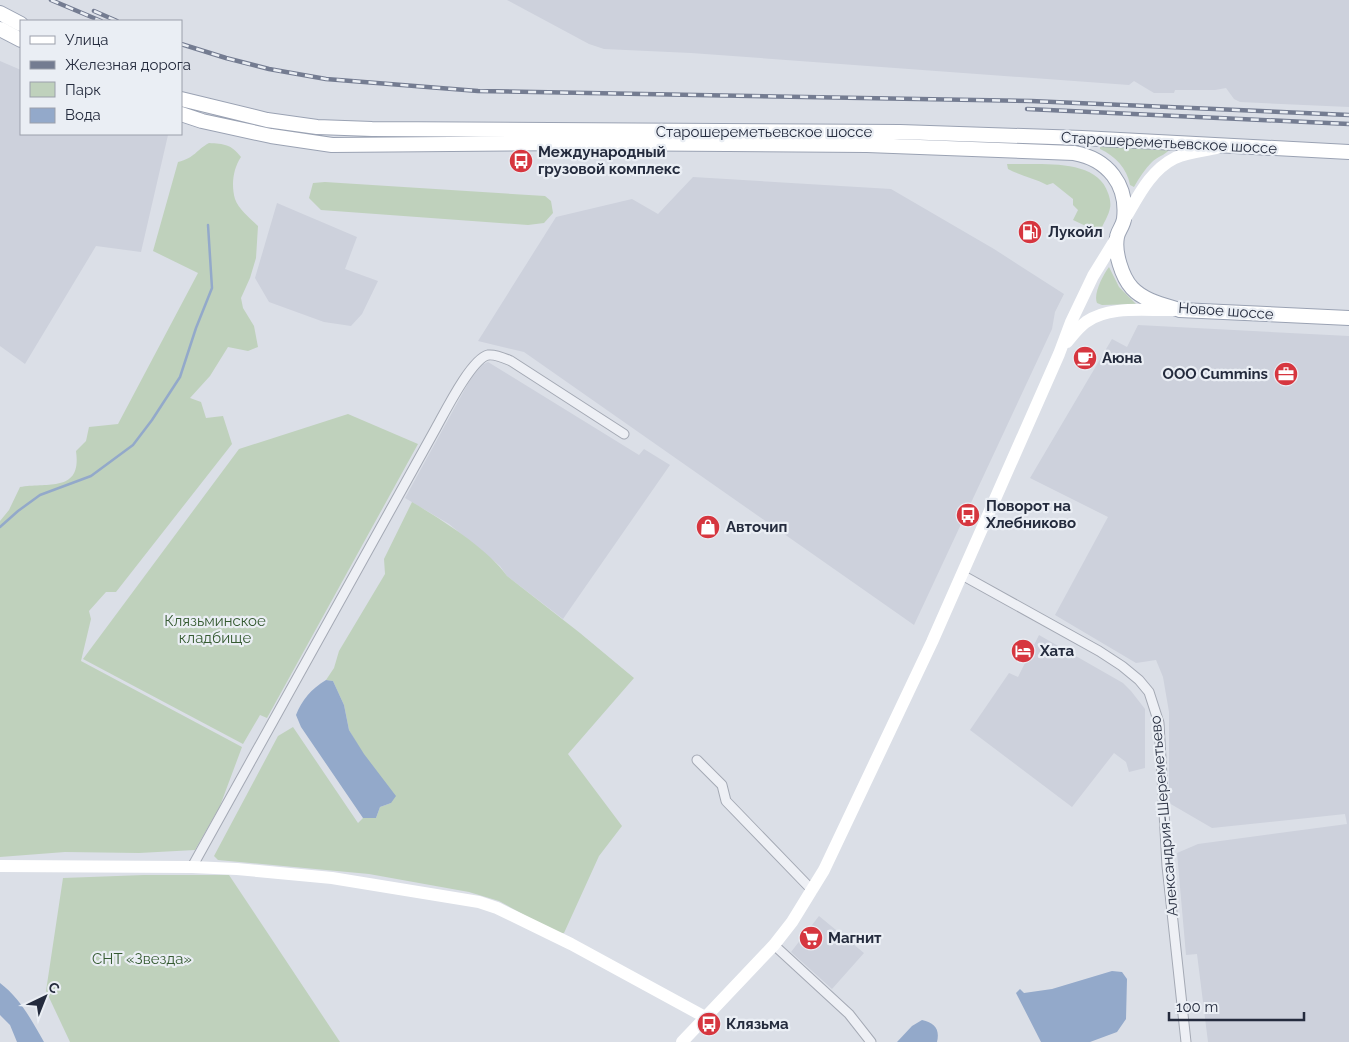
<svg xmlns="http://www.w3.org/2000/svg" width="1349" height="1042" viewBox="0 0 1349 1042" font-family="Raleway,sans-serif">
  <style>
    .built { fill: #cdd1dc }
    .green { fill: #bfd1bc }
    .water { fill: #93a9ca }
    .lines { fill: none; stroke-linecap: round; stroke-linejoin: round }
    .stream { stroke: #93a9ca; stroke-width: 2.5 }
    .street-casing { stroke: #a4a9b4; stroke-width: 11 }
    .primary-casing { stroke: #9aa2b3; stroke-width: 16 }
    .street { stroke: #eef0f5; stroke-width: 9 }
    .secondary { stroke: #fff; stroke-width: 12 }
    .primary { stroke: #fff; stroke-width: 14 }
    .rail-casing { stroke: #747c91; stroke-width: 4.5 }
    .rail { stroke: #eaeef4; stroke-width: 2.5; stroke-dasharray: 8; stroke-linecap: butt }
    .labels { text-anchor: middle; stroke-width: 4.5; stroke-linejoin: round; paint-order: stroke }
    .street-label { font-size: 15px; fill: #242b3d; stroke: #eaeef4 }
    .poi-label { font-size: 15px; font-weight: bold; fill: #242b3d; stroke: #eaeef4; text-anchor: start }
    .park-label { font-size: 15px; fill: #355a31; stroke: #eaeef4 }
  </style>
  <rect width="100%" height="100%" fill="#dbdfe7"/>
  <path class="built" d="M507 0H1349V107L1240 102 1234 99 1226 88 1215 90H1175L1174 93H1154L1134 81 1129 85 691 53 604 49 589 44Z
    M0 61 21 70V134H164L168 135 141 252 96 246 25 364 0 346Z
    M693 177 891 189 994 249 1064 294 1055 312 1052 329 914 625 524 352 478 341 556 217 632 199 658 214Z
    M277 203 357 237 345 269 378 281 362 314 351 326 324 322 269 302 255 278Z
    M1138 325 1349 336V1042H1208L1197 954 1186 955 1177 853 1198 844 1347 824 1345 814 1212 828 1169 803V712L1163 677 1156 660 1136 663 1055 615 1108 517 1030 478 1112 339 1127 347Z
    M488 362 639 455 644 449 670 465 563 619 507 576 500 566 449 524 405 498 477 367Z
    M1039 635 1123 683 1131 691 1145 709V768L1129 772 1126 762 1114 753 1072 807 970 730 1009 673 1018 677Z
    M819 916 864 953 832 989 791 952Z"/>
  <path class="green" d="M209 143C224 144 231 144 241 157 233 169 231 185 235 199 239 210 251 219 258 226L256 258 250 278 241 298 243 308 254 326 258 347 248 351 228 347 210 376 190 398 201 402 206 418 223 416 232 444 116 592H106L89 611 91 619 81 661 242 747 220 806 195 850 139 853 65 852 0 857V521L9 510 20 487C48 482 82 493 76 451L86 441 89 427 118 424 198 273 153 251 178 162C195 158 196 150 209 143Z
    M1100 145 1168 148 1169 150C1165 155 1157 157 1152 162 1145 169 1139 178 1134 187L1130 185C1127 168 1115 156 1100 149Z
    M1007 164C1037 165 1097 157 1108 193 1110 198 1111 204 1110 208 1109 214 1105 221 1102 227H1088L1073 220 1078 210 1073 205V199L1053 183 1047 185C1034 178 1021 176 1008 169Z
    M325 182 545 196 551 201 553 213 544 223 528 225 321 210 309 198 313 183Z
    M1109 267 1119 287 1136 304 1102 305 1097 303C1093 294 1103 275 1109 267Z
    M348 414 418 444 267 718 260 715 243 744 83 659 239 449Z
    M412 502C442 520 487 548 507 576L580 633 634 678 568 754 622 826 599 856 564 933H557L499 901 469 892 369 874 218 860 214 856 278 736 293 727 358 823 363 818H376L380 807 391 803 349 730 344 705 333 681 326 680 334 668 339 651 385 574 384 559Z
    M144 875H229L340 1042H70L46 991 63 878Z"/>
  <path class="water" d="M326 680 333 681 344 705 349 730 364 754 396 796 391 803 380 807 376 818H363L301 727 296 715C302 700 311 689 326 680Z
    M1112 971 1122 972 1127 979 1126 1019 1117 1032 1090 1042H1041L1016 993 1020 989 1024 993 1052 989Z
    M0 983C20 998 32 1021 44 1042H17L10 1025 0 1015Z
    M922 1020C935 1023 940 1029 937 1042H897L912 1026Z"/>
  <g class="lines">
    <path class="stream" d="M0 527 18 511 40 495 91 476 133 445 152 420 180 377 196 328 212 288 208 225"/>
    <g class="street-casing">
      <path id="street" d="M962 575 1099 651 1122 666 1139 680 1149 692 1159 723 1167 866 1186 1042
        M697 760 722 785 726 801 812 890
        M192 867 436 428C445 412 471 359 488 355 496 354 504 358 511 361L624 434
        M774 945 849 1014 871 1042"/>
    </g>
    <g class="primary-casing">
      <path id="primary" d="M0 13 21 24
        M0 29 21 40
        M181 99 267 120 317 127 372 129 900 132 1082 138 1349 152
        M181 114 202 121 271 136 332 145 582 143 867 145 1074 153C1108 159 1128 185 1124 219 1123 226 1118 231 1117 237 1114 252 1122 277 1132 288 1144 301 1164 305 1180 310L1349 318"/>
    </g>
    <use href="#street" class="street"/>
    <path class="secondary" d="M1123 222C1137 199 1149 171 1175 158 1188 152 1203 151 1217 148
      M1067 342C1073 335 1078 328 1086 322 1110 305 1146 311 1174 310
      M0 866 192 867 237 869 332 878 479 902 497 908 571 944 705 1017
      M682 1042 774 945 792 922 824 870 932 642 1059 354 1071 322 1093 276 1117 237"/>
    <use href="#primary" class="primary"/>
    <g class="rail-casing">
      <path id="rail" d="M51 0 101 21
        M94 11 117 21
        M181 44 226 58 269 69 326 79 478 91 1031 101 1349 115
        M1027 109 1349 124"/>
    </g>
    <use href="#rail" class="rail"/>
  </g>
  <defs>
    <g id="bus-disc" transform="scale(1.25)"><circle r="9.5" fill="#d6363f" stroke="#eaeef4"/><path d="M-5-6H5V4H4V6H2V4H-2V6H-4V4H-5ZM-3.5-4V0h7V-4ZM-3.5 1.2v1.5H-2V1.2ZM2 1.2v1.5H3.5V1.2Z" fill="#fff"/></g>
    <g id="fuel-disc" transform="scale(1.25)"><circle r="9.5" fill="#d6363f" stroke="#eaeef4"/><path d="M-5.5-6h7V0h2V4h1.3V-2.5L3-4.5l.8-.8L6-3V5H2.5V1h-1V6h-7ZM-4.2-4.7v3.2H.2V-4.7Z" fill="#fff"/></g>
    <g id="cafe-disc" transform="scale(1.25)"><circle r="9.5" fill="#d6363f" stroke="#eaeef4"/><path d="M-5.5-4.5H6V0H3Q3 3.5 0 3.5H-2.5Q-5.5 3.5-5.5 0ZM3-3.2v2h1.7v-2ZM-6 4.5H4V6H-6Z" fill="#fff"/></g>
    <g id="office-disc" transform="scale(1.25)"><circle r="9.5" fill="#d6363f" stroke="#eaeef4"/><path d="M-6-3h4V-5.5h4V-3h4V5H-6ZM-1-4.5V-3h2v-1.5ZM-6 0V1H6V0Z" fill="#fff"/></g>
    <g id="shop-disc" transform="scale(1.25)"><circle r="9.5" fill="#d6363f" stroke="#eaeef4"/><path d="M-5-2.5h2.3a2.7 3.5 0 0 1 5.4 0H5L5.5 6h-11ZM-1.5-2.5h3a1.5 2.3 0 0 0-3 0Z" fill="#fff"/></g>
    <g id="hotel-disc" transform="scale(1.25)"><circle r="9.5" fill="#d6363f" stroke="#eaeef4"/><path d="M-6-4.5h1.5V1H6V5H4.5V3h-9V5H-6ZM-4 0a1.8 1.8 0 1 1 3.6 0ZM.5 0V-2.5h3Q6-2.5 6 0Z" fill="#fff"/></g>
    <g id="supermarket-disc" transform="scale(1.25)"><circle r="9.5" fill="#d6363f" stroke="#eaeef4"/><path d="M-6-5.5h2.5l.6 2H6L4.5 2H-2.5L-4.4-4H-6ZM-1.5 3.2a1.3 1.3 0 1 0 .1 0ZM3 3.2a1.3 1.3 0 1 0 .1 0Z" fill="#fff"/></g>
  </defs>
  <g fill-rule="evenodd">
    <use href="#bus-disc" x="521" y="161"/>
    <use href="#fuel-disc" x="1030" y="232"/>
    <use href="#cafe-disc" x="1085" y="358"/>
    <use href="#office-disc" x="1286" y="374"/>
    <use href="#bus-disc" x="968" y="515"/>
    <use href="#shop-disc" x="708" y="527"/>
    <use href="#hotel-disc" x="1023" y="651"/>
    <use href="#supermarket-disc" x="811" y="938"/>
    <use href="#bus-disc" x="709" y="1024"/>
  </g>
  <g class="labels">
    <g class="street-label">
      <text x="764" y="137">Старошереметьевское шоссе</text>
      <text transform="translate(1169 143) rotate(3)" y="5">Старошереметьевское шоссе</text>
      <text transform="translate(1226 311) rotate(4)" y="5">Новое шоссе</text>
      <text transform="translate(1164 816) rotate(-95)" y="5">Александрия-Шереметьево</text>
    </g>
    <g class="poi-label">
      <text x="538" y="157">Международный<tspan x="538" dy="17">грузовой комплекс</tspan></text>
      <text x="1048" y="237">Лукойл</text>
      <text x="1102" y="363">Аюна</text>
      <text x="1268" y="379" text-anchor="end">OOO Cummins</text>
      <text x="986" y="511">Поворот на<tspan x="986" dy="17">Хлебниково</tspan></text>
      <text x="726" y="532">Авточип</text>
      <text x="1040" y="656">Хата</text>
      <text x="828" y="943">Магнит</text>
      <text x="726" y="1029">Клязьма</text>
    </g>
    <g class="park-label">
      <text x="215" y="626">Клязьминское<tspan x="215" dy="17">кладбище</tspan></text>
      <text x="142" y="964">СНТ «Звезда»</text>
    </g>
  </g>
  <rect x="20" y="20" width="162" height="115" fill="#eaeef4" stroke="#9ba0ab"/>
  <rect x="30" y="36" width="25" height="8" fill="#ffffff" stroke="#9ba0ab"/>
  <text x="65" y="45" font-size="15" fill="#242b3d">Улица</text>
  <rect x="30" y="61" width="25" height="8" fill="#747c91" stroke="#9ba0ab"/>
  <text x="65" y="70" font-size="15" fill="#242b3d">Железная дорога</text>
  <rect x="30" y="82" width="25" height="15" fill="#bfd1bc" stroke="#9ba0ab"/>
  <text x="65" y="95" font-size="15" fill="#242b3d">Парк</text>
  <rect x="30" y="108" width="25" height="15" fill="#93a9ca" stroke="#9ba0ab"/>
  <text x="65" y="120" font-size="15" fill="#242b3d">Вода</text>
  <g transform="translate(45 997) rotate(43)" stroke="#eaeef4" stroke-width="4" paint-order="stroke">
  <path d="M0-4L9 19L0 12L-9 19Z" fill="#242b3d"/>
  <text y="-8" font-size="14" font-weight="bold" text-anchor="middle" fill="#242b3d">С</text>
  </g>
  <path d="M1169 1012v8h135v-8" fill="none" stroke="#242b3d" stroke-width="2.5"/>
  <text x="1176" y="1012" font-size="15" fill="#242b3d" stroke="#eaeef4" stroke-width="4" paint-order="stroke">100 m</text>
</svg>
